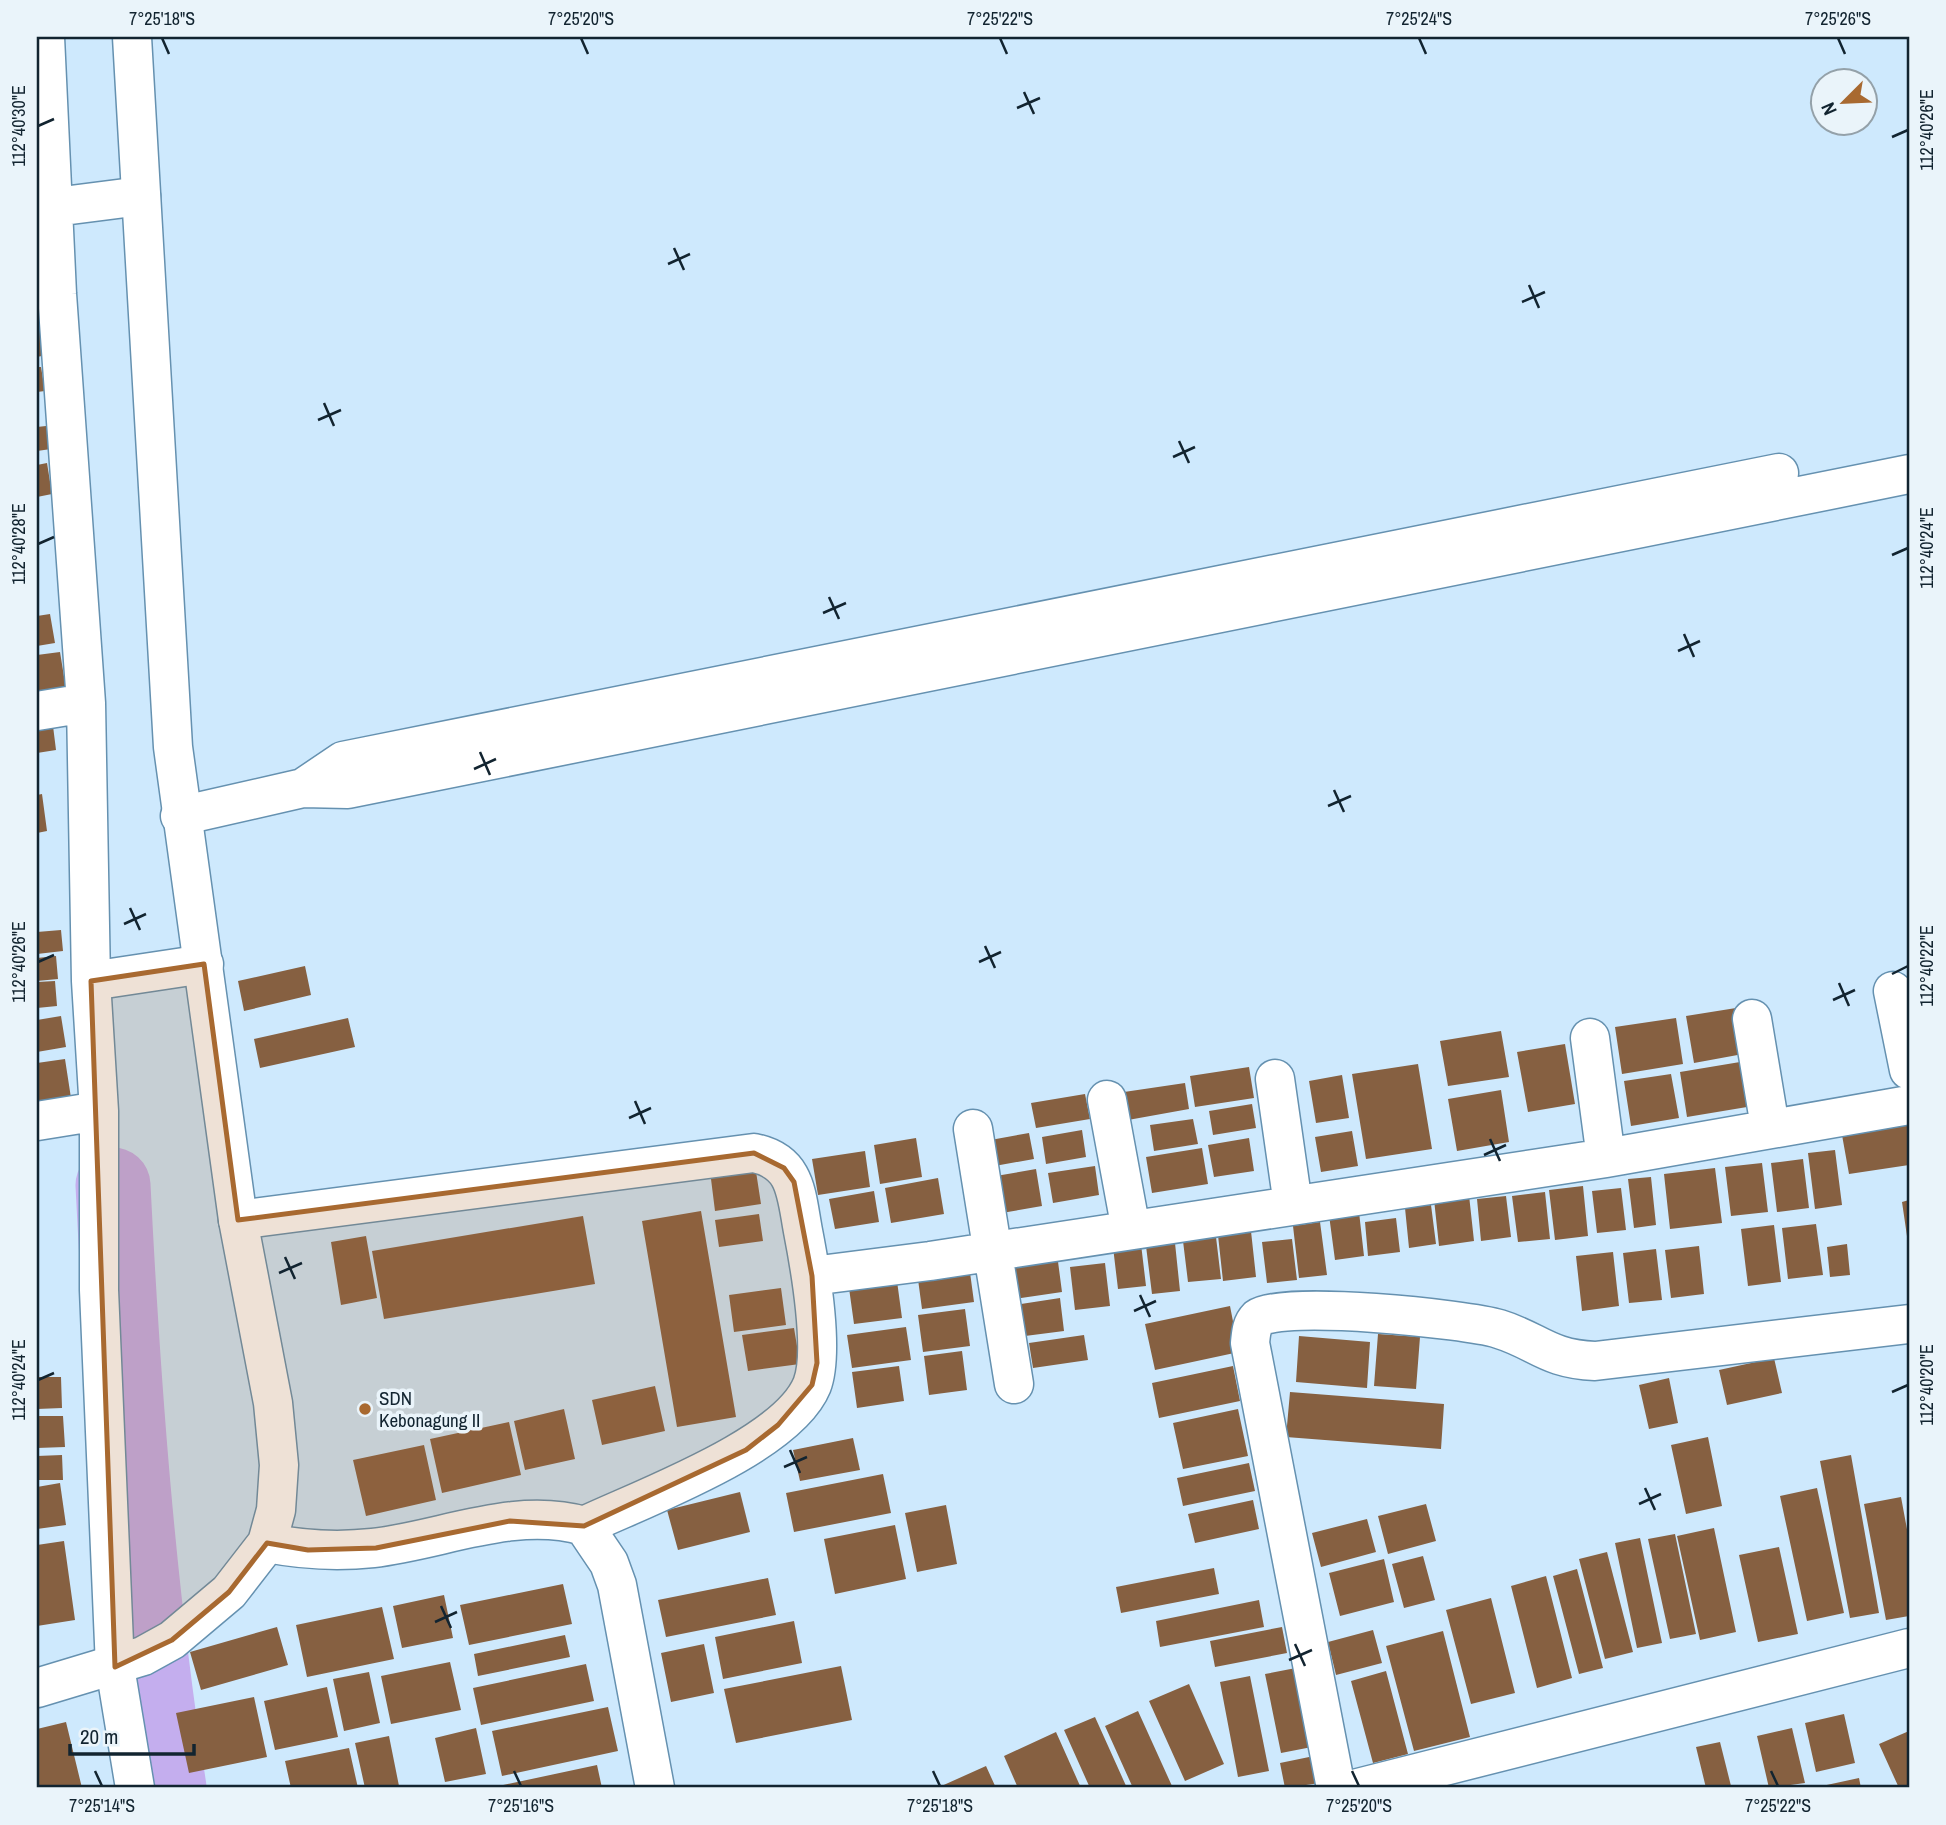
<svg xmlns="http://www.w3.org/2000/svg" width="1946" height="1825" viewBox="0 0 1946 1825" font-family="'Archivo Narrow',sans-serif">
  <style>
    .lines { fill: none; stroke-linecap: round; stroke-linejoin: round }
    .river { stroke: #c4aeee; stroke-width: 75 }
    .building { fill: #866041 }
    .minor-casing { stroke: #6591b0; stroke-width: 41 }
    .tertiary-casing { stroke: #6591b0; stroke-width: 41 }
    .secondary-casing { stroke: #6591b0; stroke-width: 41 }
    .minor { stroke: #fff; stroke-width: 38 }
    .tertiary { stroke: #fff; stroke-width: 38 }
    .secondary { stroke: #fff; stroke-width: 38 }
    .marked { fill: #a86930; fill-opacity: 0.2; stroke: #a86930; stroke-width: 5; stroke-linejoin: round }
    .ticks { fill: none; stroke: #122430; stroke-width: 2.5 }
    .poi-dot { fill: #a86930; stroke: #eaf4fa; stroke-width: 2.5 }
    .labels { text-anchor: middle; stroke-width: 7; stroke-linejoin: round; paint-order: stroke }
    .poi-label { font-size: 19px; fill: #122430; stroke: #eaf4fa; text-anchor: start }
    .neatline { fill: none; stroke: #122430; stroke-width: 2.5 }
    .ticks-label { font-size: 18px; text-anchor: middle; fill: #122430 }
  </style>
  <rect width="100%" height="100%" fill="#cee9fd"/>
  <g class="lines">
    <path class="river" d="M113 1185C123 1386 138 1589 169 1788"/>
  </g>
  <path class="building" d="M39 315 46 355 37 357V316Z
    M37 367H41L45 391 37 392Z
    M46 426 51 449 37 451V427Z
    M47 463 52 494 37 497V465Z
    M50 614 55 643 37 646V616Z
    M60 652 67 695 37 700V655Z
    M52 718 56 750 37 753V720Z
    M42 794 47 831 37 833V795Z
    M61 930 63 951 37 954V932Z
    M56 956 58 979 37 981V958Z
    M305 966 311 995 244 1011 238 981Z
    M55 981 57 1006 37 1008V982Z
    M1736 1008 1743 1054 1694 1063 1686 1016Z
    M61 1016 66 1047 37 1052V1020Z
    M348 1018 355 1047 260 1068 254 1039Z
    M1676 1018 1683 1064 1622 1074 1615 1027Z
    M1501 1031 1509 1077 1448 1086 1440 1041Z
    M1565 1044 1575 1104 1528 1112 1517 1052Z
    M65 1059 71 1098 37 1103V1063Z
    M1740 1062 1747 1107 1687 1117 1680 1072Z
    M1418 1064 1432 1149 1366 1159 1352 1074Z
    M1249 1067 1254 1098 1195 1107 1190 1076Z
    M1671 1074 1679 1118 1631 1126 1624 1081Z
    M1342 1075 1349 1118 1316 1123 1309 1081Z
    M1185 1083 1189 1109 1128 1120 1124 1092Z
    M1501 1090 1509 1142 1457 1151 1448 1099Z
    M1085 1094 1090 1119 1036 1128 1031 1103Z
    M1252 1104 1256 1128 1213 1135 1209 1111Z
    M1193 1119 1198 1144 1154 1151 1150 1125Z
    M1909 1124V1165L1849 1174 1842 1135Z
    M1082 1130 1086 1157 1046 1164 1042 1137Z
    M1352 1131 1358 1166 1321 1172 1315 1137Z
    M1029 1133 1034 1159 989 1167 985 1141Z
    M916 1138 922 1177 880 1184 874 1145Z
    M1249 1138 1254 1171 1214 1177 1208 1145Z
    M1202 1148 1208 1184 1152 1193 1146 1157Z
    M1835 1150 1842 1205 1815 1209 1808 1153Z
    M865 1151 870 1187 818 1195 812 1159Z
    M1803 1159 1809 1208 1777 1212 1771 1163Z
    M1762 1163 1768 1212 1731 1216 1725 1167Z
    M755 1165 761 1204 715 1211 710 1171Z
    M1095 1166 1099 1195 1053 1203 1048 1173Z
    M1715 1168 1722 1223 1670 1229 1664 1174Z
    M1036 1169 1042 1206 996 1214 990 1177Z
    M1651 1177 1656 1225 1634 1228 1628 1179Z
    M938 1178 944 1214 891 1223 885 1188Z
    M1468 1186 1474 1241 1439 1246 1433 1190Z
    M1583 1186 1588 1236 1555 1240 1549 1190Z
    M1621 1188 1626 1230 1597 1233 1592 1191Z
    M874 1191 879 1222 835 1229 829 1199Z
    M1545 1192 1550 1239 1518 1242 1512 1196Z
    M1506 1196 1511 1237 1481 1241 1477 1199Z
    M1909 1200V1243H1908L1902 1202Z
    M1431 1205 1436 1244 1409 1248 1405 1208Z
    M701 1211 736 1417 677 1427 642 1221Z
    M1359 1212 1364 1256 1335 1260 1329 1215Z
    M759 1214 763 1241 719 1247 715 1220Z
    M583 1216 595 1284 384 1319 372 1251Z
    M1396 1218 1400 1252 1368 1256 1365 1222Z
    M1250 1222 1256 1277 1223 1281 1217 1226Z
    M1320 1222 1327 1275 1299 1278 1293 1226Z
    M1816 1224 1823 1275 1788 1279 1782 1228Z
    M1774 1225 1781 1282 1748 1286 1741 1229Z
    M366 1236 377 1298 341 1305 331 1242Z
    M1216 1237 1221 1279 1188 1282 1183 1241Z
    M1292 1239 1297 1280 1267 1283 1262 1242Z
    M1175 1243 1180 1291 1152 1294 1146 1246Z
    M1141 1244 1146 1286 1118 1289 1113 1247Z
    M1847 1244 1850 1275 1830 1277 1827 1247Z
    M1699 1246 1704 1294 1671 1298 1665 1250Z
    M1656 1249 1662 1300 1629 1303 1623 1253Z
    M1613 1252 1619 1306 1582 1311 1576 1256Z
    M1057 1254 1062 1292 1015 1299 1009 1260Z
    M1105 1263 1110 1306 1075 1310 1070 1267Z
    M969 1265 974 1302 922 1309 917 1272Z
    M897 1281 902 1318 854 1324 849 1288Z
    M781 1288 786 1325 734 1332 729 1295Z
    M1060 1298 1064 1331 1025 1336 1021 1304Z
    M1230 1306 1239 1352 1155 1370 1145 1324Z
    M965 1309 970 1346 923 1352 918 1315Z
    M906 1327 911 1360 852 1368 847 1335Z
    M794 1328 800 1364 748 1371 742 1335Z
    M1378 1334 1420 1337 1416 1389 1374 1386Z
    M1084 1335 1088 1360 1033 1368 1029 1343Z
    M1299 1336 1370 1342 1367 1388 1296 1382Z
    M962 1351 967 1390 929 1395 924 1356Z
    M1774 1358 1782 1393 1727 1405 1719 1370Z
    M899 1366 904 1401 857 1408 852 1372Z
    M1233 1366 1240 1401 1159 1418 1152 1383Z
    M37 1377H61L62 1408 37 1409Z
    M1669 1378 1678 1423 1649 1429 1639 1385Z
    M655 1386 665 1431 602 1445 592 1400Z
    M1290 1392 1444 1404 1441 1449 1286 1437Z
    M564 1409 575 1459 525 1470 514 1421Z
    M1238 1409 1248 1456 1183 1469 1173 1423Z
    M37 1416H63L65 1447 37 1448Z
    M509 1422 521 1475 442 1493 430 1439Z
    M1708 1437 1722 1506 1686 1514 1671 1445Z
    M853 1438 860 1470 800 1481 793 1450Z
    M424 1445 436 1500 366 1516 353 1460Z
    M62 1455 63 1480H37V1456Z
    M1851 1455 1879 1613 1850 1618 1820 1461Z
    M1249 1463 1255 1491 1183 1506 1177 1478Z
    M883 1474 891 1513 794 1532 786 1493Z
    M60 1483 66 1525 37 1529V1487Z
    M1817 1488 1844 1613 1807 1621 1780 1496Z
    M740 1492 750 1532 678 1550 667 1510Z
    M1901 1497 1909 1540V1616L1886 1620 1864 1504Z
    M1253 1500 1259 1529 1195 1543 1188 1514Z
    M1426 1504 1436 1541 1388 1554 1378 1516Z
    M946 1505 957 1564 917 1572 905 1513Z
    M1367 1519 1376 1552 1321 1567 1312 1533Z
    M895 1525 906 1579 835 1594 824 1539Z
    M1714 1528 1736 1632 1700 1640 1677 1536Z
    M1675 1534 1696 1634 1670 1639 1648 1539Z
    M1640 1538 1662 1643 1637 1648 1615 1543Z
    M64 1541 75 1620 37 1626V1545Z
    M1779 1547 1798 1634 1758 1642 1739 1555Z
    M1607 1552 1633 1652 1605 1659 1579 1559Z
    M1423 1556 1435 1600 1404 1608 1392 1564Z
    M1384 1559 1394 1602 1340 1616 1329 1573Z
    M1214 1568 1219 1594 1121 1613 1116 1587Z
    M1577 1569 1603 1668 1579 1674 1553 1576Z
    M1546 1576 1572 1678 1537 1688 1511 1586Z
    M768 1578 776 1615 666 1637 658 1600Z
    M563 1584 572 1624 469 1645 460 1605Z
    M444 1595 453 1638 402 1648 393 1606Z
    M1491 1598 1515 1693 1471 1704 1446 1610Z
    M1259 1600 1264 1627 1160 1647 1156 1621Z
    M382 1607 394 1659 307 1677 296 1625Z
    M794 1621 802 1663 723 1679 715 1637Z
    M277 1627 288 1665 201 1690 190 1652Z
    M1282 1627 1287 1653 1215 1667 1210 1641Z
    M1373 1630 1382 1663 1336 1675 1328 1642Z
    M1443 1631 1470 1737 1414 1751 1386 1646Z
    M565 1635 570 1657 478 1676 474 1654Z
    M704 1644 714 1693 671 1702 661 1653Z
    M450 1662 461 1710 391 1724 381 1676Z
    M586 1664 594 1701 481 1725 473 1688Z
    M841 1666 852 1720 736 1743 724 1689Z
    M1301 1667 1317 1746 1281 1753 1265 1674Z
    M1386 1671 1408 1754 1373 1763 1351 1681Z
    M369 1672 380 1723 344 1731 333 1679Z
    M1250 1676 1269 1771 1238 1777 1220 1682Z
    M1189 1684 1224 1764 1185 1781 1149 1701Z
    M327 1687 338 1737 275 1750 264 1701Z
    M254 1697 267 1757 189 1773 176 1713Z
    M608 1707 618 1751 502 1776 492 1731Z
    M1138 1711 1172 1786 1167 1788H1133L1105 1726Z
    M1844 1714 1855 1763 1816 1772 1805 1723Z
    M1095 1717 1127 1788H1090L1064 1730Z
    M66 1722 82 1788H37V1729Z
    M476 1728 486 1774 445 1782 435 1738Z
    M1792 1728 1805 1783 1769 1788 1757 1736Z
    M1909 1731V1788H1899L1879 1744Z
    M1056 1732 1081 1788H1018L1004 1756Z
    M389 1736 399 1786 365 1788 355 1743Z
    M1720 1742 1731 1786 1706 1788 1696 1747Z
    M349 1748 358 1788H291L285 1761Z
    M1314 1756 1320 1783 1285 1788 1280 1763Z
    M597 1765 602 1788H494V1787Z
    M986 1766 996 1788H937Z
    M1859 1778 1861 1788H1822V1786Z"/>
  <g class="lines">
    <g class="minor-casing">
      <path id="minor" d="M45 37 57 294 86 703 91 981 99 1111V1290L115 1667
        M55 207 141 196
        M37 711 86 703
        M303 788 343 761 1779 473
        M180 816 303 788 348 789 1909 474
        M91 981 204 964
        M1893 991 1909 1070
        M1752 1019 1770 1127
        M1590 1038 1606 1158
        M1275 1079 1293 1205
        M1107 1100 1131 1230
        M37 1121 99 1111
        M973 1129 1014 1384
        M238 1220 754 1153C797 1162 796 1194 803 1231 810 1267 825 1351 812 1385 787 1446 643 1498 584 1526
        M812 1276 930 1261 1606 1158 1909 1105
        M1336 1788 1250 1343C1251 1334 1251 1325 1258 1318 1281 1300 1467 1319 1499 1329 1538 1341 1547 1359 1595 1361L1909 1324"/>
    </g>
    <g class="tertiary-casing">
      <path id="tertiary" d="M267 1543C303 1550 336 1552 373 1548 442 1540 515 1506 584 1526L609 1563 617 1585 655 1788
        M115 1667 135 1788
        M1358 1788 1909 1648"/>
    </g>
    <g class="secondary-casing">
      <path id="secondary" d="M37 1688 143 1656 172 1640 229 1592 267 1543 276 1510 279 1465 273 1403 238 1220 173 747 132 37"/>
    </g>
    <use href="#minor" class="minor"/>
    <use href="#tertiary" class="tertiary"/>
    <use href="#secondary" class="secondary"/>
  </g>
  <path class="marked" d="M204 964 238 1220 754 1153 784 1168 794 1182 812 1276 817 1363 812 1385 778 1425 746 1450 584 1526 510 1521 376 1548 308 1550 267 1543 229 1592 172 1640 115 1667 91 981Z"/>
  <path class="ticks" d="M162 38 169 54M581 38 588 54M1000 38 1007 54M1419 38 1426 54M1838 38 1845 54M1024 92 1034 114M1017 108 1040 98M38 126 54 119M1892 137 1908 130M674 248 684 270M668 264 690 254M1529 285 1539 308M1522 302 1545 292M324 403 334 426M318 420 341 410M1179 441 1189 463M1173 457 1195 447M38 544 54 537M1892 555 1908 548M829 597 839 619M823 613 846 603M1684 634 1694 657M1678 651 1700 641M480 752 490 775M474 769 496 759M1334 790 1344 812M1328 806 1351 796M130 908 140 930M124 924 146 914M985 946 995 968M38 962 54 955M979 962 1001 952M1892 974 1908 966M1839 983 1849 1006M1833 1000 1855 990M635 1101 645 1124M629 1118 651 1108M1490 1139 1500 1161M1484 1155 1506 1145M285 1257 295 1279M279 1273 302 1263M1140 1295 1150 1317M1134 1311 1156 1301M38 1380 54 1373M1892 1392 1908 1385M790 1450 800 1473M784 1467 807 1457M1645 1488 1655 1510M1639 1504 1661 1494M441 1606 451 1628M435 1622 457 1612M1295 1644 1305 1666M1289 1660 1312 1650M95 1771 102 1786M514 1771 521 1786M933 1771 940 1786M1352 1771 1359 1786M1771 1771 1778 1786"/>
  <circle class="poi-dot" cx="365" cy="1409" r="7"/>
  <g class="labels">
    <g class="poi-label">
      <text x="379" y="1405">SDN<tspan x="379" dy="22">Kebonagung II</tspan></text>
    </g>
  </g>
  <rect width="1946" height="1825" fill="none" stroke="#eaf4fa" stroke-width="77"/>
  <g transform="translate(1844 102) rotate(246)"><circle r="33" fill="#eaf4fa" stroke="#94a1a9" stroke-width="2"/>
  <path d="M0-5L12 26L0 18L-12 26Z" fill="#a86930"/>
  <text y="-10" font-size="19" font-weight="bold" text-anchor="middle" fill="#122430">N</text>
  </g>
  <path d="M70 1744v10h124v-10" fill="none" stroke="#122430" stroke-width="3.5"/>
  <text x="80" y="1744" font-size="21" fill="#122430" stroke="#eaf4fa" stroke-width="5" paint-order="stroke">20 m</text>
  <rect x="38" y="38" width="1870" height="1748" class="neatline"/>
  <g class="ticks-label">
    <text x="162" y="25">7°25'18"S</text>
    <text x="581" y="25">7°25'20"S</text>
    <text x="1000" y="25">7°25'22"S</text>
    <text x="1419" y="25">7°25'24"S</text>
    <text x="1838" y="25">7°25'26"S</text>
    <text transform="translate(19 126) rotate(-90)" y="6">112°40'30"E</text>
    <text transform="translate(1927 130) rotate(-90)" y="6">112°40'26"E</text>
    <text transform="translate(19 544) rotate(-90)" y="6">112°40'28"E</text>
    <text transform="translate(1927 548) rotate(-90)" y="6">112°40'24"E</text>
    <text transform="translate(19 962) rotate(-90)" y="6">112°40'26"E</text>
    <text transform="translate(1927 966) rotate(-90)" y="6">112°40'22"E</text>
    <text transform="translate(19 1380) rotate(-90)" y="6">112°40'24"E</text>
    <text transform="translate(1927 1385) rotate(-90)" y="6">112°40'20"E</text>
    <text x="102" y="1812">7°25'14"S</text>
    <text x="521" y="1812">7°25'16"S</text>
    <text x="940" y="1812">7°25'18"S</text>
    <text x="1359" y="1812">7°25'20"S</text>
    <text x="1778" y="1812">7°25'22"S</text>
  </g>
</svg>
